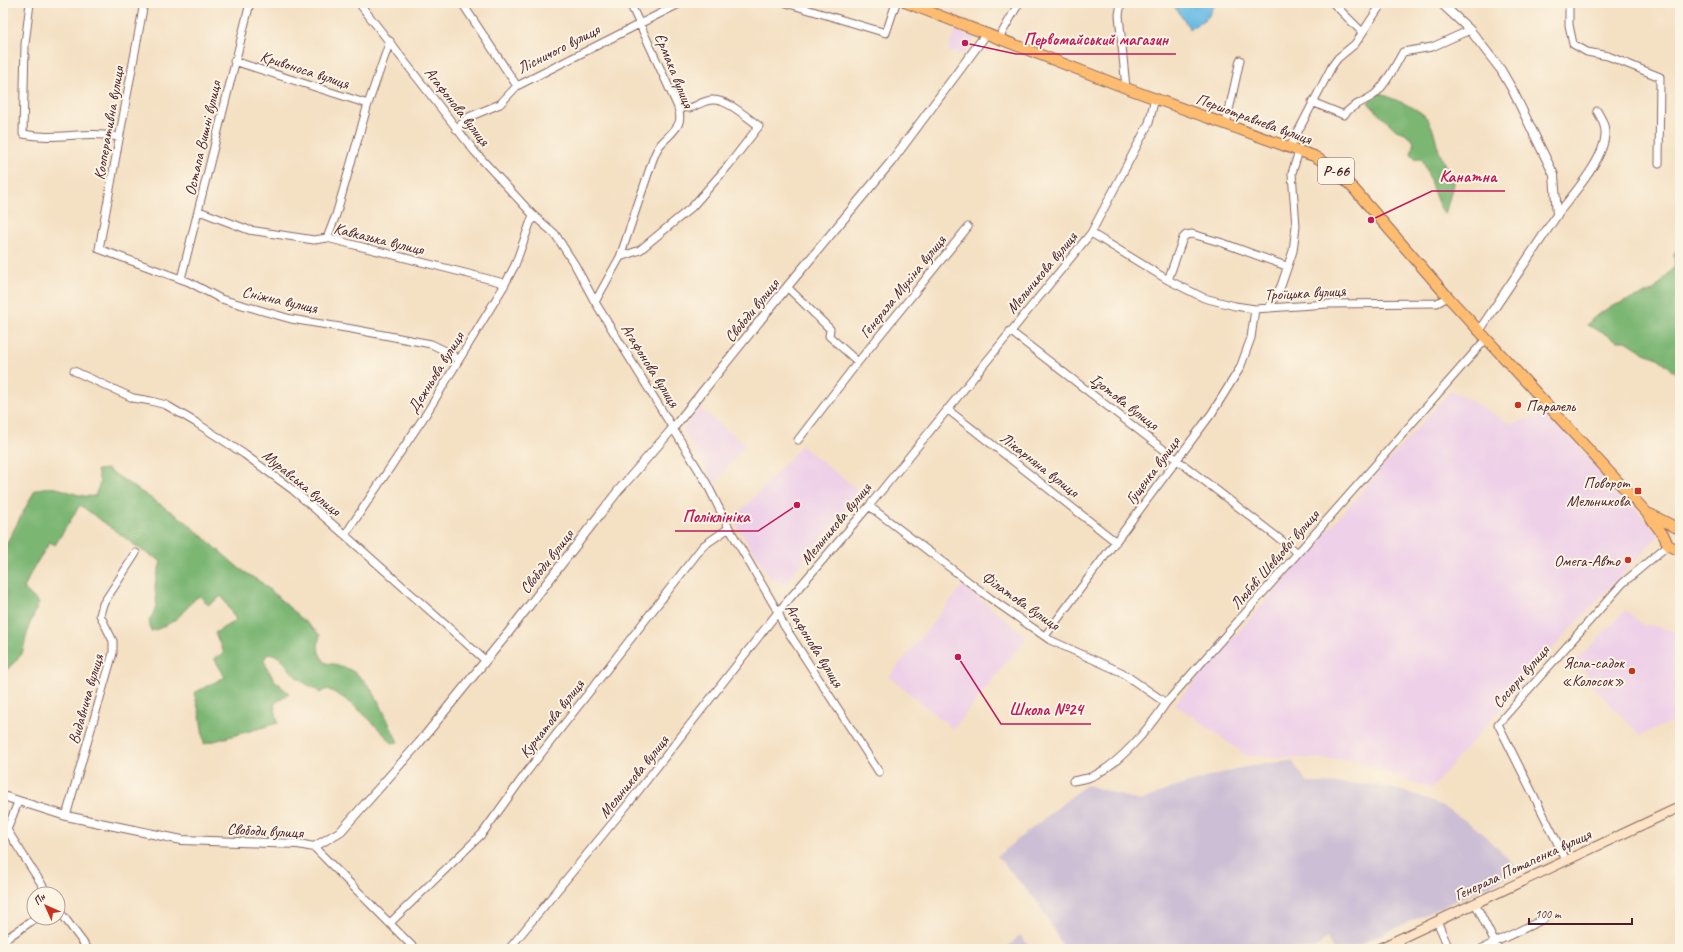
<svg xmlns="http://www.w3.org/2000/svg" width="1683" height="952" viewBox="0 0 1683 952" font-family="Caveat,sans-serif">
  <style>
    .built { fill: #eed0e8 }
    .industrial { fill: #ccbed4 }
    .forest { fill: #7cb673; stroke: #636a4f }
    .water { fill: #68bbe4; stroke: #596d88 }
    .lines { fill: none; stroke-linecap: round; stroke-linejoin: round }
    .minor-casing { stroke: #866360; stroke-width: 9 }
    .tertiary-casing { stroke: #866360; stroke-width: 10 }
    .secondary-casing { stroke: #866360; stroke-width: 11 }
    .primary-casing { stroke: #866360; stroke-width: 12 }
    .minor { stroke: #fff; stroke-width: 7 }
    .tertiary { stroke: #fff; stroke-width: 8 }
    .secondary { stroke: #fee4c6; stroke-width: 9 }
    .primary { stroke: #fdbc70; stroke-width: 10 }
    .poi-dot { fill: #c8321e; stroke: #fcf5e5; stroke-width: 1.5 }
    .labels { text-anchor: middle; stroke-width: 4; stroke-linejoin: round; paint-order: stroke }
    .shield { fill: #fcf5e5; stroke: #7f5f63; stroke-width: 1 }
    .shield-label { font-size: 15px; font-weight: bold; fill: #4a1f2b }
    .street-label { font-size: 16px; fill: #4a1f2b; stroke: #fcf5e5 }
    .poi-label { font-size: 16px; fill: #4a1f2b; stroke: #fcf5e5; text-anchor: end }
    .leader { fill: none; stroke: #c2185b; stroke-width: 1.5 }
    .callout-dot { fill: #c2185b; stroke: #fcf5e5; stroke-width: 1.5 }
    .callout-label { font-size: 17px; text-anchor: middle; font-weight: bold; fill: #c2185b; stroke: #fcf5e5; stroke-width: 4; stroke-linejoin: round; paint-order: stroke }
  </style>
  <rect width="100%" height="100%" fill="#fcf5e5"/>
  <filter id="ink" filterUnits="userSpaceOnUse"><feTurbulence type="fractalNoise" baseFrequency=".025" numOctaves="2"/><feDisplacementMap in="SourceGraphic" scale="8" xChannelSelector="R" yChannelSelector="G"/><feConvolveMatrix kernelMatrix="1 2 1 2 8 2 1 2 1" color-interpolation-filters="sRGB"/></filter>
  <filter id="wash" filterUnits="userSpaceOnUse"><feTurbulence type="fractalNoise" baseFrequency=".012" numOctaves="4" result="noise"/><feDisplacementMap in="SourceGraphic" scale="16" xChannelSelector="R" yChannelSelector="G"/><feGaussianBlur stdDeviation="0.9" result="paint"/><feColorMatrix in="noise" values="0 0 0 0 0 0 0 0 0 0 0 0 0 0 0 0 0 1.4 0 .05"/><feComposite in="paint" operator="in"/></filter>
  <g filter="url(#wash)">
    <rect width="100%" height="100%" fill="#f4e0c3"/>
    <path class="built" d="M955 30 974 36 975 39 963 55 948 51Z
      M1451 390 1512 424 1549 413 1659 535 1552 649 1431 789 1353 760 1247 756 1175 704Z
      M699 408 745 444 715 484 683 429Z
      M801 446 860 491 785 584 771 579 733 519Z
      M963 585 1027 637 953 729 889 677Z
      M1626 610 1644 626 1647 624 1680 633V719L1640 735 1590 684 1593 680 1575 662Z"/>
    <path class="industrial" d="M1292 761 1308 783 1367 784 1396 789 1422 797 1449 810 1475 827 1499 849 1515 866 1516 873 1350 949H1332L1327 938 1314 949H1064L1039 904 997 856 1086 785 1140 801 1172 788 1235 769 1268 763Z
      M1020 935 1032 949H1005Z"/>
    <path class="forest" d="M1381 93C1395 101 1413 105 1425 116 1436 128 1435 143 1441 156 1444 165 1449 173 1454 181L1445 215C1433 199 1431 177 1422 159H1416L1411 154 1414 141 1405 133 1396 130 1368 103Z
      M1680 248V376L1658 358 1645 353 1626 341H1618L1587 325C1604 304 1629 302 1652 291 1660 286 1668 273 1675 266L1674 253Z
      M107 469 185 521 240 569 262 583 320 635C317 647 317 653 326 663 372 667 380 708 398 742L392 743C373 723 353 700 327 689L320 693C314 687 306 685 299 679 287 670 285 656 269 653L264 659C268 674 277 684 289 693L274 704 278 723 204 744 200 715 194 693 225 677 214 658 224 653 215 633 236 620 222 596 208 605 200 596C193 599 191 604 186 609 177 620 164 628 151 631L149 620C163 601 152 597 156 580 157 574 160 567 161 561L143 551 80 505 55 545 50 542 32 570 24 589 39 603 29 626 22 654 3 674V550L35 490C61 481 72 499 95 496L100 483 97 470Z"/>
    <path class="water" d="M1172 3H1215L1208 17 1190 29Z"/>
  </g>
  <g filter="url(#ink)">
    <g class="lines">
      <g class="minor-casing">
        <path id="minor" d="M30 3 25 44 23 134C55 141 86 130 119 137
          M144 3 99 249 189 282 221 299 291 319 352 329 431 344 452 354 458 361
          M359 3 475 152 533 215 555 234 575 265 595 302 706 482 729 528 778 612 783 624 879 772
          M462 3 517 86
          M786 3 886 33 896 3
          M1121 3 1119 15 1126 88
          M1333 3 1362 32
          M1569 3V25L1573 44 1587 52 1608 56 1660 77 1659 164
          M999 38 1019 3
          M234 61 368 104
          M1312 102 1344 115C1352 104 1365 102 1375 94 1387 83 1395 66 1403 52L1432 47 1470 30
          M1226 124 1240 60
          M456 129 469 117 500 104 517 86 681 3
          M1290 147 1332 66 1338 58 1355 44 1382 3
          M199 211 249 230 314 240 327 238 500 282 504 286
          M1557 215C1573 194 1606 158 1605 132 1605 124 1601 118 1597 111
          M1091 233 1168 280 1204 298 1235 306 1255 309 1327 304 1437 303 1448 297
          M327 238 336 215 368 104 390 41
          M620 257 640 250 692 207 728 166 759 126C746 117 729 100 713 100 703 100 696 107 689 108 686 109 680 106 677 105
          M181 279 250 3
          M1168 280 1183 238 1186 235 1192 234 1223 243 1286 266
          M787 287 830 329 829 336 858 362
          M595 302 620 257 653 159C655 154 657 149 660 145 672 131 686 126 677 105L630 3
          M1269 308 1281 286 1293 251 1296 226 1292 173 1299 151
          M1010 331 1298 553
          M74 371 133 398 151 401 166 405 195 422 244 454 293 490 345 535 485 660
          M947 409 1116 542
          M798 440 858 362 968 227
          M869 506 990 598 1050 640 1121 672 1166 703
          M345 535 426 414 504 286 515 265 533 215
          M1045 636 1212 413 1240 368 1251 338 1255 309
          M1073 781C1078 780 1083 779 1088 778 1117 768 1150 727 1166 703L1486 339
          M18 802 7 830 48 894
          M66 816 113 653V641L100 615 103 604 136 553
          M314 847 415 949
          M1566 860 1498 724 1623 583 1668 545
          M1475 903 1498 949
          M58 909 88 949
          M1437 921 1449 949
          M391 922 482 834 526 773 703 546 729 528
          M1398 940 1403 949
          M3 941 36 918
          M509 949 628 804 778 612 869 506 1091 233 1149 123 1155 98
          M1481 949 1544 919"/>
      </g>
      <g class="tertiary-casing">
        <path id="tertiary" d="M1441 3 1470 30 1501 70 1512 89 1554 175 1557 215 1479 331
          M3 796 66 816 182 840 298 844 314 847 341 831 419 743 508 633 618 491 674 427 787 287 891 162 987 33"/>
      </g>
      <g class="secondary-casing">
        <path id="secondary" d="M1378 949 1680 807"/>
      </g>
      <g class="primary-casing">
        <path id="primary" d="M907 3 1126 88 1299 151 1314 156 1330 166 1353 188 1448 297 1646 512 1664 536 1668 545 1680 551
          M1650 514 1675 527 1680 528"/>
      </g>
      <use href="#minor" class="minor"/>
      <use href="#tertiary" class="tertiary"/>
      <use href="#secondary" class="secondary"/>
      <use href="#primary" class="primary"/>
    </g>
  </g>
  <g class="poi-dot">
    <circle cx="1518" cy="405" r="4"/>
    <rect x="1634" y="487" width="8" height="8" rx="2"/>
    <circle cx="1628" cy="560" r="4"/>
    <circle cx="1632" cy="671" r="4"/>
  </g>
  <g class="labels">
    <rect class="shield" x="1318" y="158" width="36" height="26" rx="3"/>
    <g class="shield-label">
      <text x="1336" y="176">Р-66</text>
    </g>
    <g class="street-label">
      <text transform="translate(558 48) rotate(-27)" y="6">Лісничого вулиця</text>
      <text transform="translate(305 69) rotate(18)" y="6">Кривоноса вулиця</text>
      <text transform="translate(675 70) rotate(68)" y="6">Єрмака вулиця</text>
      <text transform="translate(458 106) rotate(52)" y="6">Агафонова вулиця</text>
      <text transform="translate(1254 118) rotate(20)" y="6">Першотравнева вулиця</text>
      <text transform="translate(108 123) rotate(-80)" y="6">Кооперативна вулиця</text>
      <text transform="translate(202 138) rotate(-77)" y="6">Остапа Вишні вулиця</text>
      <text transform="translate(379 238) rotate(14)" y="6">Кавказька вулиця</text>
      <text transform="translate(1041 272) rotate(-50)" y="6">Мельникова вулиця</text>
      <text transform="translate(902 286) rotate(-51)" y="6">Генерала Мухіна вулиця</text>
      <text transform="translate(1305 292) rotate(-3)" y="6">Троїцька вулиця</text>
      <text transform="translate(280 299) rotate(13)" y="6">Сніжна вулиця</text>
      <text transform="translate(751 310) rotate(-51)" y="6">Свободи вулиця</text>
      <text transform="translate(651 365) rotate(58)" y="6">Агафонова вулиця</text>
      <text transform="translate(435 372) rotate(-58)" y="6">Дежньова вулиця</text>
      <text transform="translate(1125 401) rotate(38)" y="6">Ізотова вулиця</text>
      <text transform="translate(1040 464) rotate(38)" y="6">Лікарняна вулиця</text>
      <text transform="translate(1152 470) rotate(-53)" y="6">Гущенка вулиця</text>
      <text transform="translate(302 482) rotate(39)" y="6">Муравська вулиця</text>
      <text transform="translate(835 523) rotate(-50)" y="6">Мельникова вулиця</text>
      <text transform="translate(1274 559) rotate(-49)" y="6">Любові Шевцової вулиця</text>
      <text transform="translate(546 561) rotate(-52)" y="6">Свободи вулиця</text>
      <text transform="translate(1021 600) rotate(35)" y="6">Філатова вулиця</text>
      <text transform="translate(815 645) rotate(58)" y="6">Агафонова вулиця</text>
      <text transform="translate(1520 676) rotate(-49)" y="6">Сосюри вулиця</text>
      <text transform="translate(85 699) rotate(-74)" y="6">Видавнича вулиця</text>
      <text transform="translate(551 718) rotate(-52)" y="6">Курчатова вулиця</text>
      <text transform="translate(633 776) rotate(-51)" y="6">Мельникова вулиця</text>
      <text transform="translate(265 830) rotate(3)" y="6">Свободи вулиця</text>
      <text transform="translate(1522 864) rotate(-25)" y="6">Генерала Потапенка вулиця</text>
    </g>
    <g class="poi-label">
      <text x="1526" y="411" text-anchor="start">Паралель</text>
      <text x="1630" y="488">Поворот<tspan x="1630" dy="18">Мельникова</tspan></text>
      <text x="1620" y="566">Омега-Авто</text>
      <text x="1624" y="668">Ясла-садок<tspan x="1624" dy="18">«Колосок»</tspan></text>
    </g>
  </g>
  <path class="leader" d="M965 43L1016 54H1176M1371 220L1432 191H1505M797 505L758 531H675M958 657L1001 724H1091"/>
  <g class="callout-dot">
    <circle cx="965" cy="43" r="4"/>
    <circle cx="1371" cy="220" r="4"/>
    <circle cx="797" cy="505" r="4"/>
    <circle cx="958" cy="657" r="4"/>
  </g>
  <g class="callout-label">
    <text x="1096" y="45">Первомайський магазин</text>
    <text x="1468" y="182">Канатна</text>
    <text x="716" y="522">Поліклініка</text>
    <text x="1046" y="715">Школа №24</text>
  </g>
  <rect width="1683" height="952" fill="none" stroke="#fcf5e5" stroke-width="16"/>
  <g transform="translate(46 906) rotate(315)"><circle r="19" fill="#fcf5e5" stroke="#b59f9b"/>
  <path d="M0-3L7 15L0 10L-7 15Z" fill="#c8321e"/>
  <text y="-6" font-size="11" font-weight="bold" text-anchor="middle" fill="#4a1f2b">Пн</text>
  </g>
  <path d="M1529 918v6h103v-6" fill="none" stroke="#4a1f2b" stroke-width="2"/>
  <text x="1535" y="918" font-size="12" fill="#4a1f2b" stroke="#fcf5e5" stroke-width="3" paint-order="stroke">100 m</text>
</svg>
